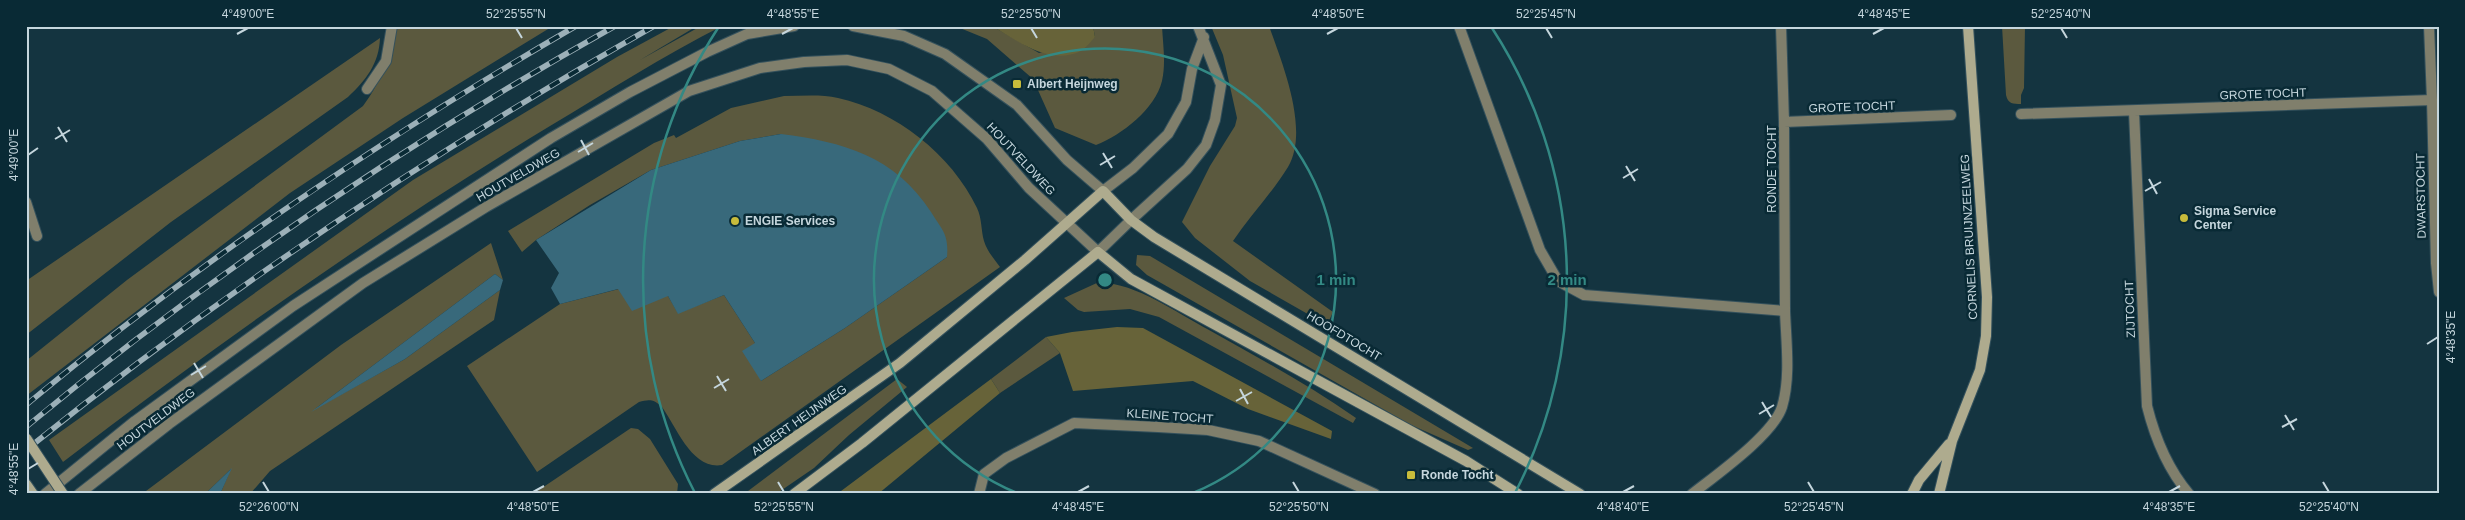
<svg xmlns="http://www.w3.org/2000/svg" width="2465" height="520" viewBox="0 0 2465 520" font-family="Arial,sans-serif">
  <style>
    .green { fill: #5b593e }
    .forest { fill: #676339 }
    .water { fill: #38697b }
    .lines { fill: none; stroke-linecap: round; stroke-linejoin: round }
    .minor-casing { stroke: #34515c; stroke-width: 12 }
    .tertiary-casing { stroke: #34515c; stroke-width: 12 }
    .secondary-casing { stroke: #34515c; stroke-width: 12 }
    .minor { stroke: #807f6c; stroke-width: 10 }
    .tertiary { stroke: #807f6c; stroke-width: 10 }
    .secondary { stroke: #aeab8e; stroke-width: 10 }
    .rail-casing { stroke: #9cb0b8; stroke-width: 5.5 }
    .rail { stroke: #092a35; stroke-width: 4; stroke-dasharray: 11; stroke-linecap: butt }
    .secondary-bridge-casing { stroke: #34515c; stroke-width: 12; stroke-linecap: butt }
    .secondary-bridge { stroke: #aeab8e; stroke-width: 10 }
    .ticks { fill: none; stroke: #c5d6dd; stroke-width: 2 }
    .ring { fill: none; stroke: #338984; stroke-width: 2.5 }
    .poi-dot { fill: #c7bb3b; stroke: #092a35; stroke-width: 2 }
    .labels { text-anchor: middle; stroke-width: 5; stroke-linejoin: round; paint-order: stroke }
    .poi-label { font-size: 12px; font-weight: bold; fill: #c5d6dd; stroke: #092a35; text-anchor: start }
    .street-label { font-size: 12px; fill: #c5d6dd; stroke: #092a35 }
    .centre { fill: #338984; stroke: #092a35; stroke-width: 2.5 }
    .ring-label { font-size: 15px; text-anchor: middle; font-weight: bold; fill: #338984; stroke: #092a35; stroke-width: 5; stroke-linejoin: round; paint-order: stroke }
    .neatline { fill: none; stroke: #c5d6dd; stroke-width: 2 }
    .ticks-label { font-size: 12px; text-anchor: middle; fill: #c5d6dd }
  </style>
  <rect width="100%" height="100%" fill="#143440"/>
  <path class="green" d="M392 26H553L403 118 290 193 26 396V361L127 280 363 106C383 79 388 59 392 26Z
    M674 26H697L640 60 701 26H722C663 56 607 92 550 126 382 228 219 342 63 462L49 440 413 180 617 57Z
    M955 26H992L1039 53 1095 37 1093 26H1162C1163 45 1166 63 1162 81 1155 109 1122 135 1096 145L1055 128 1033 79 987 39Z
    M1211 26H1269C1282 63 1310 130 1288 167 1272 193 1250 216 1233 241L1333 312 1327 325 1250 281 1195 238 1182 222 1210 166 1235 126 1237 118 1223 55Z
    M2002 26H2025L2024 88 2021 95V104C2013 104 2008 104 2006 95Z
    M380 38C379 64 366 80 348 97L171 222 26 335V281Z
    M784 96C802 96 821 94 838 98 896 111 951 154 977 208 982 218 981 231 984 241 987 251 994 259 1000 267L722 465C692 470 677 428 662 407 654 399 649 399 639 402L537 472 467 366 560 304 619 289 668 296 678 313 724 295 755 343 761 381 845 328 947 257 781 134 740 141 651 170 590 205 536 240 522 252 508 231 654 143 674 135 676 138 731 108Z
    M491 243 503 280 495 274 315 409 405 359 500 290 494 320 270 471 250 494H220L231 469 205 494H142L341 345Z
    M1137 255 1150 256 1473 448 1468 450 1411 425 1147 275 1136 265Z
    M1099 282C1138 284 1175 312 1209 330 1259 358 1309 385 1356 418L1353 423 1159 317 1130 309 1084 312 1078 310 1064 298Z
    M1046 337 1060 353 1000 393 991 379Z
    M897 379 907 387 849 435 814 468 776 494H744Z
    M631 428 638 429 650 439 678 484 677 494H533Z"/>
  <path class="forest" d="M992 26H1093L1095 37C1091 41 1086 48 1081 51 1050 66 1019 42 992 26Z
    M1117 327 1143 328 1332 431 1331 439 1248 409 1193 381 1073 391 1060 353 1046 337 1072 332Z
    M991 379 1000 393 878 494H837Z"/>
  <path class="water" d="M781 134C843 142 895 156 931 212 942 230 949 234 947 257L845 328 761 381 742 351 755 343 724 295 678 314 668 296 632 311 618 289 560 304 551 288 559 273 536 240 651 170 740 141Z
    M495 274 503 280 500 290 405 359 311 412Z
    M232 468 220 494H205Z"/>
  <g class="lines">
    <g class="minor-casing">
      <path id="minor" d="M1459 26 1540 250 1558 281 1584 295 1785 311 1784 122 1781 26
        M367 89 386 61 392 26
        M2432 100 2436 263 2439 292
        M2134 112 2147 406C2155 438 2167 468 2189 494
        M2021 114 2432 100 2429 26
        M1784 122 1951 115
        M1103 191 1133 168 1168 134 1186 102 1192 69 1204 37
        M26 202 37 236
        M1131 220 1187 169 1206 145 1215 120 1221 85 1198 26
        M979 494 984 474 1006 458 1074 423 1158 427 1208 430 1259 441 1375 494
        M1692 494C1716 475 1773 435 1782 407 1791 377 1786 341 1785 311"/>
    </g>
    <g class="tertiary-casing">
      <path id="tertiary" d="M853 26 904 36 945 54 1017 105 1067 160 1103 191
        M45 494 135 421 293 306 551 138 630 92 707 52 747 34 794 26
        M79 494 169 424 363 283 486 207 689 91 760 68 804 62 847 60 889 69 932 91 987 139 1029 188 1098 252 1131 220"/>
    </g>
    <g class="secondary-casing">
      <path id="secondary" d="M26 484 33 494
        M714 494 900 363 1025 260 1103 191 1131 220 1154 237 1580 494
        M794 494 862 443 1098 252 1131 279 1466 461 1518 494
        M1912 494 1919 480 1949 444
        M1939 494 1952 441 1980 370 1986 336 1987 297 1968 26"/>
    </g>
    <use href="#minor" class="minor"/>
    <use href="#tertiary" class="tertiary"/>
    <use href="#secondary" class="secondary"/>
    <g class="rail-casing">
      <path id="rail" d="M26 405C195 264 386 136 576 26
        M26 427C207 277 410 141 615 26
        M26 450C223 291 434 151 654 26"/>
    </g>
    <use href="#rail" class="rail"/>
    <g class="secondary-bridge-casing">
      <path id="secondary-bridge" d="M26 438 63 494"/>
    </g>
    <use href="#secondary-bridge" class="secondary-bridge"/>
  </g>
  <path class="ticks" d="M516 28 522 38M1031 28 1037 38M1546 28 1552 38M2061 28 2067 38M237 34 248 28M782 34 793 28M1327 34 1338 28M1873 34 1884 28M58 127 67 142M55 139 70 130M581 140 589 155M578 152 593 143M1103 153 1112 168M28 155 38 148M1100 165 1115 156M1626 166 1635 181M1623 178 1638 169M2149 179 2157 194M2145 191 2161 182M2427 344 2438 337M194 363 203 378M191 375 206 366M717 376 726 391M714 388 729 379M1240 389 1248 404M1236 401 1252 392M1762 402 1771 417M1759 414 1774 405M2285 415 2294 430M2282 427 2297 419M28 469 38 463M263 482 269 492M778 482 784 492M1293 482 1299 492M1808 482 1814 492M2323 482 2329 492M533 492 544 486M1078 492 1089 486M1623 492 1634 486M2169 492 2180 486"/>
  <g class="ring">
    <path d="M1017 493A231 231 0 1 1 1193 493"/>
    <path d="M695 493A462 462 0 0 1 718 28M1492 28A462 462 0 0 1 1515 493"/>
  </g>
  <g class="poi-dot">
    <rect x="1012" y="79" width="10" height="10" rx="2.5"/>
    <circle cx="2184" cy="218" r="5"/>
    <circle cx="735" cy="221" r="5"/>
    <rect x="1406" y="470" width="10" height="10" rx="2.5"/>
  </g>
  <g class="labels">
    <g class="poi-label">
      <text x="1027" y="88">Albert Heijnweg</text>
      <text x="2194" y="215">Sigma Service<tspan x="2194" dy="14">Center</tspan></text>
      <text x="745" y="225">ENGIE Services</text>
      <text x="1421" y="479">Ronde Tocht</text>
    </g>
    <g class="street-label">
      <text transform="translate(2263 94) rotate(-2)" y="4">GROTE TOCHT</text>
      <text transform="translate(1852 107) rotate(-2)" y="4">GROTE TOCHT</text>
      <text transform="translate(1021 159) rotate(47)" y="4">HOUTVELDWEG</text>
      <text transform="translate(1772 169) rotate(-90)" y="4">RONDE TOCHT</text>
      <text transform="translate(518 175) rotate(-30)" y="4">HOUTVELDWEG</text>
      <text transform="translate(2421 196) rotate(-91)" y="4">DWARSTOCHT</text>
      <text transform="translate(1969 237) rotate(-93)" y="4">CORNELIS BRUIJNZEELWEG</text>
      <text transform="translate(2130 309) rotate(-92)" y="4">ZIJTOCHT</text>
      <text transform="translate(1344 336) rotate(31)" y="4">HOOFDTOCHT</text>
      <text transform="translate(1170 416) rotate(4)" y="4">KLEINE TOCHT</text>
      <text transform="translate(156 419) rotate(-37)" y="4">HOUTVELDWEG</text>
      <text transform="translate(799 420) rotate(-35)" y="4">ALBERT HEIJNWEG</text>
    </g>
  </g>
  <circle cx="1105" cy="280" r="8" class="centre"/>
  <g class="ring-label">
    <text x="1336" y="285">1 min</text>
    <text x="1567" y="285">2 min</text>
  </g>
  <rect width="2465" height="520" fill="none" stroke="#092a35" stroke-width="55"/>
  <rect x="28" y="28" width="2410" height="464" class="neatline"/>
  <g class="ticks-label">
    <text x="248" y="18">4°49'00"E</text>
    <text x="516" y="18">52°25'55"N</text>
    <text x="793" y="18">4°48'55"E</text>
    <text x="1031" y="18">52°25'50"N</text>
    <text x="1338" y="18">4°48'50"E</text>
    <text x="1546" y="18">52°25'45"N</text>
    <text x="1884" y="18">4°48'45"E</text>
    <text x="2061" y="18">52°25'40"N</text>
    <text transform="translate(14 155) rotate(-90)" y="4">4°49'00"E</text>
    <text transform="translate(2451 337) rotate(-90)" y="4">4°48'35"E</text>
    <text transform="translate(14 469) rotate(-90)" y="4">4°48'55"E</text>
    <text x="269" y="511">52°26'00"N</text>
    <text x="533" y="511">4°48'50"E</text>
    <text x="784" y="511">52°25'55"N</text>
    <text x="1078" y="511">4°48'45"E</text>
    <text x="1299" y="511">52°25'50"N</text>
    <text x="1623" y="511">4°48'40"E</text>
    <text x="1814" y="511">52°25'45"N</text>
    <text x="2169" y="511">4°48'35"E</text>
    <text x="2329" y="511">52°25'40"N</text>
  </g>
</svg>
